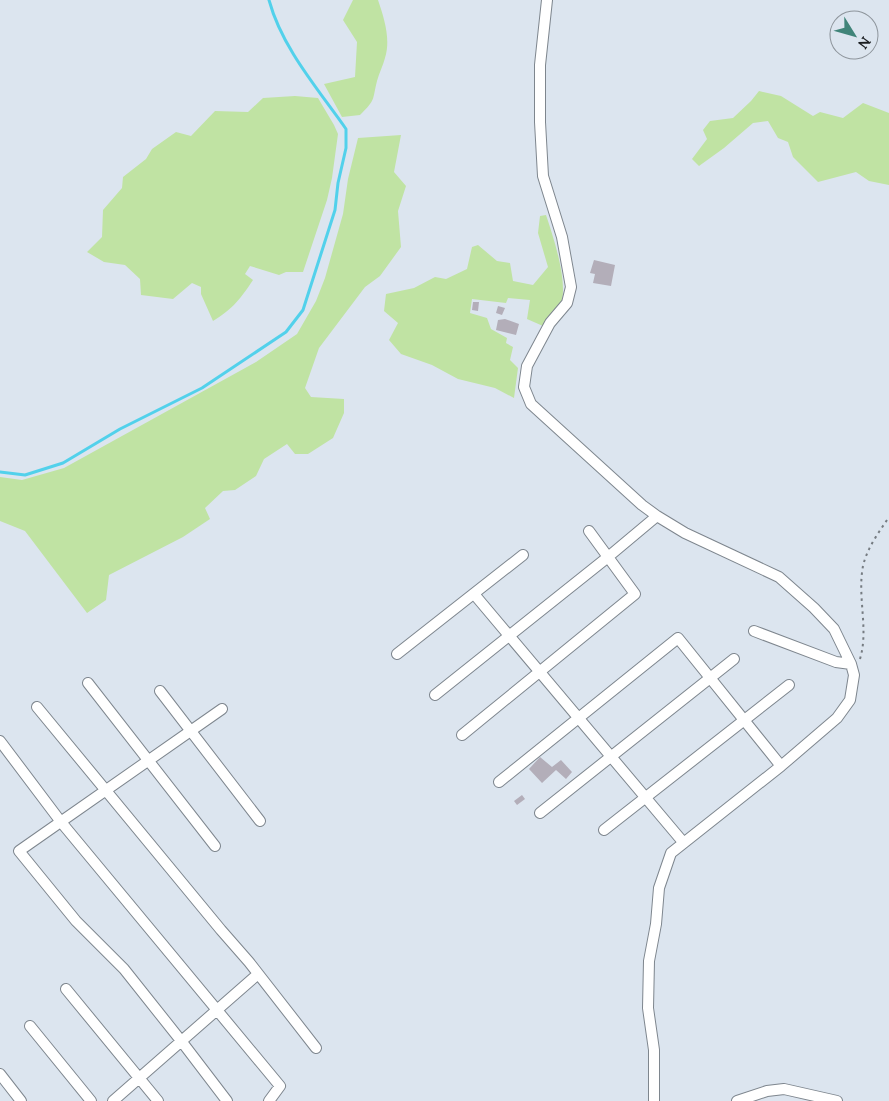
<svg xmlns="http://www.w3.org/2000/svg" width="889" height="1101" viewBox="0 0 889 1101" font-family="Lora,serif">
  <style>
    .green { fill: #c0e3a3 }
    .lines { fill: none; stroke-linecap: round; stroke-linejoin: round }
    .stream { stroke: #52d1eb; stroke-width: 3 }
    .building { fill: #b3aeb9 }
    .street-casing { stroke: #7e868e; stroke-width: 12 }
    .path { stroke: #767c82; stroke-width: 2; stroke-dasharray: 2.5 4; stroke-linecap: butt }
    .street { stroke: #fff; stroke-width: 10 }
  </style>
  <rect width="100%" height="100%" fill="#dce5ef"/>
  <path class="green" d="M353 0H378C384 18 391 39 385 58 383 66 379 73 377 81 372 101 376 99 360 115L342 117 324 84 355 77 357 42 343 20Z
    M759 91 781 96 813 116 820 112 843 118 863 103 889 113V185L869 181 856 172 818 182 793 157 788 142 778 138 768 121 753 123 724 148 699 166 692 159 707 139 703 130 710 121 733 118 751 101Z
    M295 96 318 98 334 125 338 134 332 178 327 200 303 272H286L279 275 250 266 245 274 253 280C241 298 233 309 213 321L201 294V287L192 283 173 299 141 295 140 279 125 265 104 262 87 252 102 237 103 210 122 188 123 177 146 159 152 149 176 132 191 136 215 111 248 112 263 98Z
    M401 135 394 172 406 186 398 211 401 247 380 276 365 287 319 348 305 388 311 397 344 399V413L333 438 308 454H295L287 444 264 459 256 476 235 490 223 491 205 508 210 519 183 537 109 575 106 600 87 613 25 531 0 521V477L22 480 64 468 256 362 297 334 316 301 325 278 343 214 348 179 358 138Z
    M546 215C553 236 571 289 559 308 555 314 548 320 543 326L527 319 530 300 508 298 506 303 472 299 470 313 487 318 491 329 507 338 506 343 513 347 510 360 518 368 514 398 495 388 458 379 432 365 401 354 389 340 398 323 384 311 386 294 414 288 435 277 446 279 467 269 472 247 478 245 497 261 510 263 513 281 533 285 548 267 538 233 540 216Z"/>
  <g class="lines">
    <path class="stream" d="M0 472 25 475 63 463 120 429 202 388 286 332 303 310 335 210 338 183 346 148V129C318 89 282 48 269 0"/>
  </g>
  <path class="building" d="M594 260 615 265 611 286 593 283 595 274 590 273Z
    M473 302H479L478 311 472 310Z
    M498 306 505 308 502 315 496 313Z
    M505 319 519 324 516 335 496 330 498 320Z
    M540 757 552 767 561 760 572 772 566 779 556 770 542 783 529 769Z
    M522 795 525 799 517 805 514 801Z"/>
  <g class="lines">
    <g class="street-casing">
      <path id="street" d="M547 0 540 65V122L543 176 562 237 571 287 567 303 550 323 527 366 524 387 531 404 642 505 657 516 685 533 779 577 814 608 834 629 851 664 854 675 850 700 837 718 781 766 671 853 659 888 656 924 649 961 648 1008 654 1050V1101
        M474 594 683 842
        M754 631 836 662 851 664
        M397 654 523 555
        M88 683 215 846
        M160 691 260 821
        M435 695 608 557 657 516
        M37 707 221 930 249 962 316 1048
        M222 709 19 851 76 921 124 969 182 1042 227 1101
        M462 735 635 594 589 531
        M0 741 61 822 280 1086 269 1101
        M499 782 678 638 781 766
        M540 813 734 659
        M604 830 789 685
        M66 989 158 1101
        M30 1026 91 1101
        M0 1074 21 1101
        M113 1101 258 974
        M737 1101 767 1091 784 1089 837 1101"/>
    </g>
    <path class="path" d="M860 659C869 629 857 597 863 566 867 548 879 532 889 517"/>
    <use href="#street" class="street"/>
  </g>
  <g transform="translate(854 35) rotate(127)"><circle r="24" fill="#dce5ef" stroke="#8e959c"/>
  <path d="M0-4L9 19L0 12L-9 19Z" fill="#408479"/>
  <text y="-8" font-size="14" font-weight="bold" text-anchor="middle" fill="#1a1d20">N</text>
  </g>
</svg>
